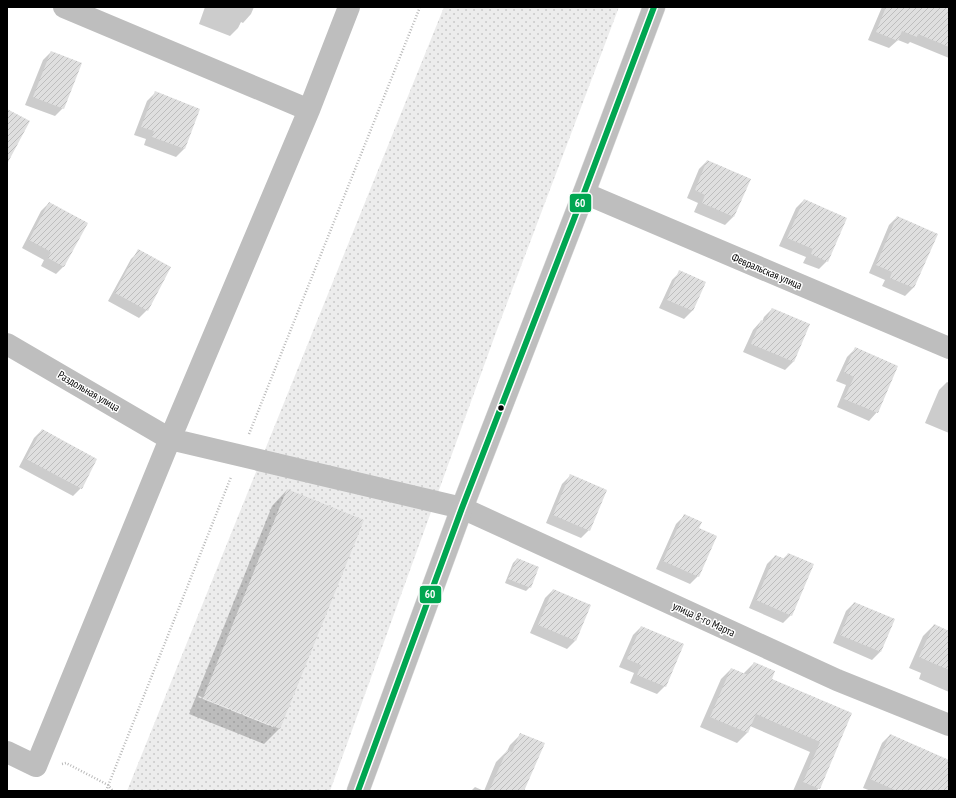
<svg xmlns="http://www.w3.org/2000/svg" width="956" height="798" viewBox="0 0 956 798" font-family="'PT Sans Narrow',sans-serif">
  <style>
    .grass { fill: url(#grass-dots) }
    .shadow { fill: #0003; fill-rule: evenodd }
    .building { fill: url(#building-hatch) }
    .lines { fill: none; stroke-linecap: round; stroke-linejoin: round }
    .major-casing { stroke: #dbdbdb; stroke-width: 23 }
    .path { stroke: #b9b9b9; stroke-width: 2.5; stroke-dasharray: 1 2; stroke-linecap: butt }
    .minor { stroke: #bebebe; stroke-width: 22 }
    .major { stroke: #bebebe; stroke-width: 22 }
    .bus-1-casing { stroke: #fff; stroke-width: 9 }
    .bus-1 { stroke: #00a651; stroke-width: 6 }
    .bus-dot { fill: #000; stroke: #fff; stroke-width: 1.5 }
    .labels { text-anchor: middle; stroke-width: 3; stroke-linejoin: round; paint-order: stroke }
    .street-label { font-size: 11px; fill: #000; stroke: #fff }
    .line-badge { stroke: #fff; stroke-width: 1.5 }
    .badge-label { font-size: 11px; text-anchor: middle; font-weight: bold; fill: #fff }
  </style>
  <defs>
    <pattern id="grass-dots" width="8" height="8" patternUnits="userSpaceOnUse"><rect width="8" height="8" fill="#ececec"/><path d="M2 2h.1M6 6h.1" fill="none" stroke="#c9c9c9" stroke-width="1.8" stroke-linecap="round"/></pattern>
    <pattern id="building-hatch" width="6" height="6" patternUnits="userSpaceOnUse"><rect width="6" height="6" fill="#dfdfdf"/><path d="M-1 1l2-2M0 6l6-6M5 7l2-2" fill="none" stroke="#bebebe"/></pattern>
  </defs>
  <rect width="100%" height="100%" fill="#fff"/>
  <path class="grass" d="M444 7H619L498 327 330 791H127Z"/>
  <path class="shadow" d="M205 7H254L251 14 243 23 241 22 238 28 230 36 199 24Z
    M882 7H944L949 8V58L910 42 908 44 898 40 889 48 868 40Z
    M51 52 63 108 55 116 25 105 43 60Z
    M155 93 199 110 184 149 176 157 144 145 146 139 134 135 147 101Z
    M707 161 750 179 733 217 725 225 694 212 698 203 687 198 699 169Z
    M804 200 827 261 819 269 803 263 806 257 779 246 796 208Z
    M49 203 64 266 56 274 41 266 44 260 22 248 41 211Z
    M897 217 936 234 913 288 905 296 882 286 885 280 869 273 889 225Z
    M139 251 147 310 139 318 108 301 131 259Z
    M680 272 705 282 692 311 684 319 659 308 672 280Z
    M772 309 809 325 793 362 785 370 743 352 753 330 761 321 762 322 764 317Z
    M855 349 877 412 869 421 837 407 846 385 836 381 847 357Z
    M947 382 949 383V433L925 423 939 390Z
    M42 430 81 488 73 496 19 467 34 438Z
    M570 476 589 530 581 538 546 523 562 484Z
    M287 490 279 729 264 744 189 714 272 506ZM199 696 273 725V727L198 697Z
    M684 516 697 529 698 576 690 584 656 569 676 524Z
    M788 554 791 615 783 623 749 608 767 564 775 556 783 559Z
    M517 559 530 587 526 591 505 583 513 563Z
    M553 590 575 641 567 649 530 633 545 598Z
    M854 603 894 620 880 652 872 660 833 643 846 611Z
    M934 625 949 632V692L919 679 921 673 909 668 923 636Z
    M641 627 665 686 657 694 630 683 634 673 619 667 633 635Z
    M754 663 770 679 851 714 819 788 816 791H793L810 752 750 726 747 733 737 743 700 727 721 679 731 669 743 674Z
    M521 734 523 791H471L475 787 484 791 496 762 507 751 510 745Z
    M890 735 949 765V791H871L863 788 882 743Z"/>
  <path class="building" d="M886 7H949V47L918 34 917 37 902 31 898 41 876 32Z
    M51 51 82 63 64 109 33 97Z
    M155 91 200 109 185 149 152 137 154 131 141 127Z
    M7 109 30 121 7 164Z
    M707 160 751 179 734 217 702 203 705 195 695 190Z
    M804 199 847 218 828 262 811 254 813 249 787 238Z
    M49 202 88 223 64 267 48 258 51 252 29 240Z
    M897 216 938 234 914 288 890 278 892 272 876 265Z
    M138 249 171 267 148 311 115 293Z
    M679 270 706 282 693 311 667 300Z
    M772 308 810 324 794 362 751 344 761 320 765 322Z
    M855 347 898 366 878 413 844 399 854 377 844 372Z
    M42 429 97 459 82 489 26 459Z
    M570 474 607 490 590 531 553 515Z
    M287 489 364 520 280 729 203 698Z
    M684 514 702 522 699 528 717 536 699 577 663 561Z
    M788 553 814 564 792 616 756 600 775 555 785 559Z
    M517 558 539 567 531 588 508 579Z
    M553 589 591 605 576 641 538 625Z
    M854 602 895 619 881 652 840 635Z
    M934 624 949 631V670L919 657Z
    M641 626 684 644 666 687 637 675 641 665 627 659Z
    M754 662 775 671 772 679 852 713 820 789 803 782 820 742 756 714 748 733 710 717 731 668 748 675Z
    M520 733 545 743 524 791H489L507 750 512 752Z
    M890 734 949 760V791H897L870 779Z"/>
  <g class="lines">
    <g class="major-casing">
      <path id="major" d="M358 791 462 508 584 193 654 7"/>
    </g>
    <path class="path" d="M249 434 420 7
      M62 764 66 763 108 785 113 791
      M106 791 231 477"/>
    <path class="minor" d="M64 7 309 110
      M584 193 949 348
      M7 344 170 439 462 508 837 680 949 725
      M7 752 36 766 170 439 309 110 349 7"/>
    <use href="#major" class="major"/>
    <g class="bus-1-casing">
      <path id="bus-1" d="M358 791 462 508 584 193 654 7"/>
    </g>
    <use href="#bus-1" class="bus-1"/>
  </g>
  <circle class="bus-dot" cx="501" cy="408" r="3.5"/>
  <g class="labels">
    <g class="street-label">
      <text transform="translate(767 271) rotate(23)" y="4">Февральская улица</text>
      <text transform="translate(89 391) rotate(30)" y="4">Раздольная улица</text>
      <text transform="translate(704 619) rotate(25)" y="4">улица 8-го Марта</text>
    </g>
  </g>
  <g class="line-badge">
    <rect x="569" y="193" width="23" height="20" rx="4" fill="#00a651"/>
    <rect x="419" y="585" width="23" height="19" rx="4" fill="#00a651"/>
  </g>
  <g class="badge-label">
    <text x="580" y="207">60</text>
    <text x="430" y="598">60</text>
  </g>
  <rect width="956" height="798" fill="none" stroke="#000000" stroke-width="16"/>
</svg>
